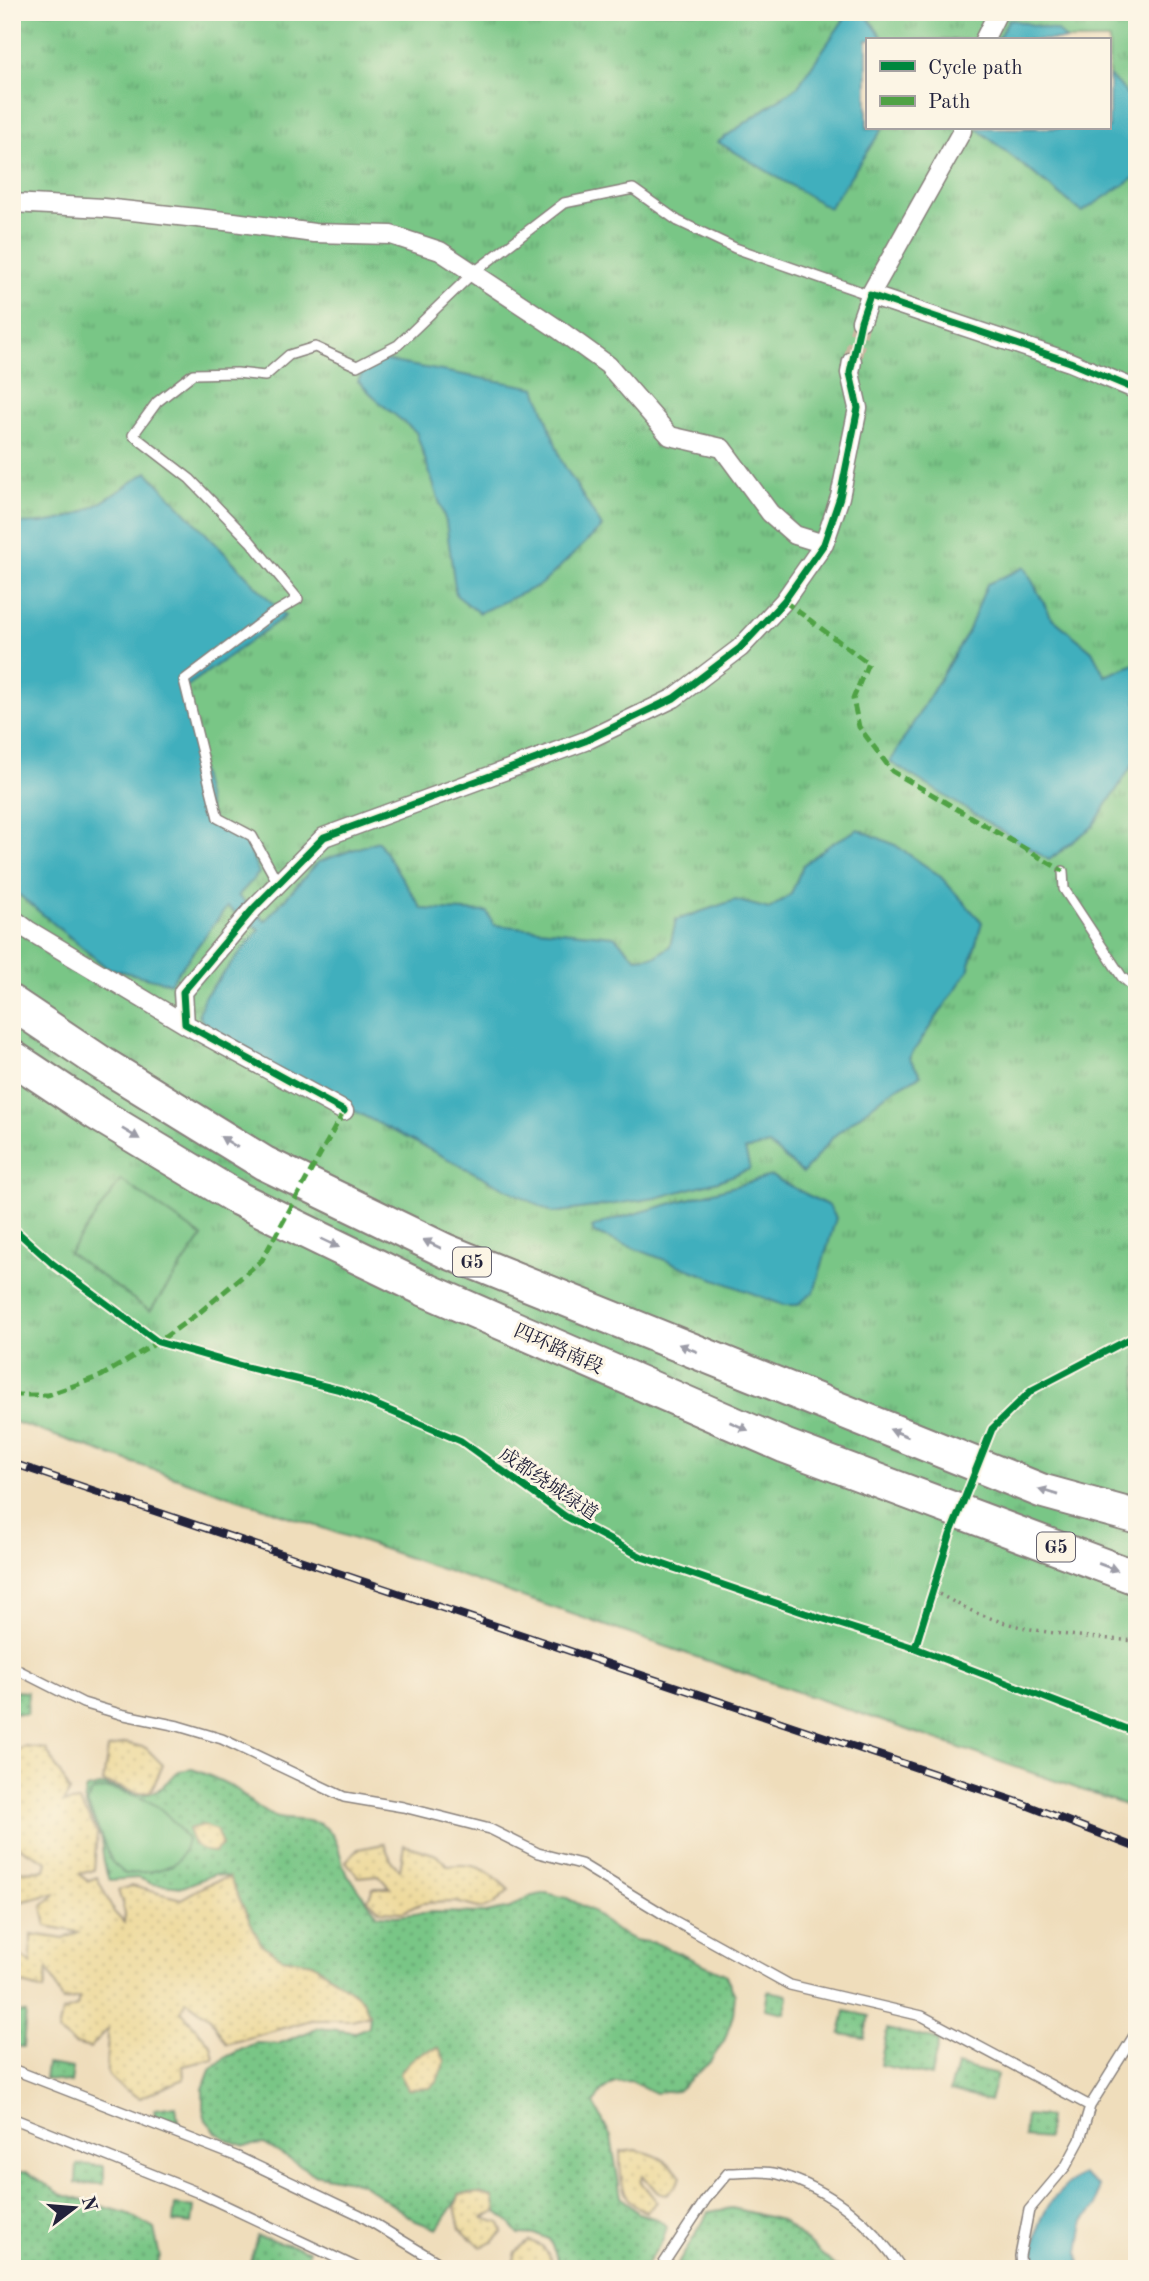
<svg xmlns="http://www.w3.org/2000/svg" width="1149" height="2281" viewBox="0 0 1149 2281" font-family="'Old Standard TT','Noto Serif SC',serif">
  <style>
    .grass { fill: url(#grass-dots); stroke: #4e7460; stroke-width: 2; fill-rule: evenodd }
    .sand { fill: url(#sand-dots); stroke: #887e6c; stroke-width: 2 }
    .park { fill: url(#park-tufts); stroke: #4e7460; stroke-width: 2; fill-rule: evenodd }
    .garden { fill: #79c686; stroke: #4e7460; stroke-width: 2 }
    .water { fill: #41afbd; stroke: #32687c; stroke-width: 2 }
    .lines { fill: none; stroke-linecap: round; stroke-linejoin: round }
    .minor-tunnel { stroke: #c6b8a1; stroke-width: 18; stroke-dasharray: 18 9; stroke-linecap: butt }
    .service-casing { stroke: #88807b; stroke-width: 12 }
    .minor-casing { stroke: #88807b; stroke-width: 21 }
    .motorway-casing { stroke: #88807b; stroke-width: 37 }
    .path { stroke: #88807b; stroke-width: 3.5; stroke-dasharray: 2 5; stroke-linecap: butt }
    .service { stroke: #fff; stroke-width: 9 }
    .minor { stroke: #fff; stroke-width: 18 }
    .motorway { stroke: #fff; stroke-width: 33 }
    .rail-casing { stroke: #22223b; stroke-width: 8 }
    .rail { stroke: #fcf5e5; stroke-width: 5; stroke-dasharray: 16; stroke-linecap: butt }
    .quiet { stroke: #50a245; stroke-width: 5; stroke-dasharray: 10 5; stroke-linecap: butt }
    .cycleway-casing { stroke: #fcf5e5; stroke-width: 11 }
    .cycleway { stroke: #00873e; stroke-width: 7 }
    .oneway { fill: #9c9ca7 }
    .labels { text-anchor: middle; stroke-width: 6; stroke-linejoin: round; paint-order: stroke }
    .shield { fill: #fcf5e5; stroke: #63616e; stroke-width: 2 }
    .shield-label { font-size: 18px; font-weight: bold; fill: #22223b }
    .street-label { font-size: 19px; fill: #22223b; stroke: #fcf5e5 }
  </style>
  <defs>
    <pattern id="grass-dots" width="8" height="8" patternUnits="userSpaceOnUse" patternTransform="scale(1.75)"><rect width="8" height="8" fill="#79c686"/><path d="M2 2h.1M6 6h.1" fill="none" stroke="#63a06f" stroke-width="1.8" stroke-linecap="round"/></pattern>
    <pattern id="sand-dots" width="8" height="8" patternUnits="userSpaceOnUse" patternTransform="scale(1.75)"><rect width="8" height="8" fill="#eeda9e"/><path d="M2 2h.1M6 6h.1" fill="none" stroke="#ccbb89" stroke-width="1.8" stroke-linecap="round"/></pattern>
    <pattern id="park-tufts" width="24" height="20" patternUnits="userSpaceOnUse" patternTransform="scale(1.75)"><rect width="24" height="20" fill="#79c686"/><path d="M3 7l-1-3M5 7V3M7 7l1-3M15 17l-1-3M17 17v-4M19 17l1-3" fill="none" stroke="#63a06f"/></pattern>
  </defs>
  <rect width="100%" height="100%" fill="#fcf5e5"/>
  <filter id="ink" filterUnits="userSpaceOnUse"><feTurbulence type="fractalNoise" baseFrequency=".0143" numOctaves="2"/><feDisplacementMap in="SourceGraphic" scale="14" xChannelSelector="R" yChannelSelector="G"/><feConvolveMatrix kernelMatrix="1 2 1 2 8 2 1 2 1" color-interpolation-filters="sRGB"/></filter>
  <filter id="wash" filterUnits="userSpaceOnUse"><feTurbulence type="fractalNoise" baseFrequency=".00686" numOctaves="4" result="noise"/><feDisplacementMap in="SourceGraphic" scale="28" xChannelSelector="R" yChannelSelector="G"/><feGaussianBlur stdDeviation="1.57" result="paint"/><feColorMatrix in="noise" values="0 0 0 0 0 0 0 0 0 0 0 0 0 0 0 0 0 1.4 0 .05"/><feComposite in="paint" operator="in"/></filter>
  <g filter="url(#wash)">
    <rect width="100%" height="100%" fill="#efddbb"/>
    <path class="grass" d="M12 1691 28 1692 27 1714 12 1713Z
      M192 1769C207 1775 222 1780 236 1789 249 1799 260 1811 275 1817 293 1823 317 1815 331 1833 340 1844 340 1859 346 1873 348 1877 353 1881 356 1885 364 1896 369 1905 378 1915L396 1916 432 1912 486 1913 510 1908 528 1897 546 1893 567 1898 593 1911 613 1929 634 1940 656 1943 725 1974 735 1995 733 2015 725 2039 710 2062 677 2091 655 2093 631 2081 615 2082 601 2092 594 2103 611 2137 621 2197 638 2213 659 2220 667 2227 663 2240 643 2269H562L549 2239 539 2235 519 2234 507 2220 496 2211 493 2198 480 2193 460 2195 437 2229 416 2221 361 2183 314 2174 264 2144 245 2146 230 2141 217 2133 206 2120 203 2109V2089L210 2070 226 2057 255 2043 278 2044 318 2028 355 2032 368 2027 369 2015 363 2000 312 1963 282 1958 260 1944 228 1877 215 1874 183 1887 152 1884 139 1878 109 1880C102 1865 104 1851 100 1836 96 1821 79 1805 86 1789L105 1785 138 1794H147L157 1791 179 1771ZM102 1834 146 1872 112 1862Z
      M768 1991 788 1995 785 2013 765 2009Z
      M845 2011 869 2016 864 2038 840 2034Z
      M12 2012 26 2013 23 2047 12 2046Z
      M887 2029 939 2040 931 2076 880 2065Z
      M47 2064 73 2068 71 2083 45 2079Z
      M957 2065 997 2075 990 2101 950 2091Z
      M176 2106 178 2121 156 2123 154 2109Z
      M1026 2115 1049 2117 1047 2139 1024 2137Z
      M77 2164 104 2166V2184L76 2183Z
      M12 2172H26L63 2195 126 2213 154 2229 160 2257 154 2269H56L12 2264Z
      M175 2205 194 2207 192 2224 173 2222Z
      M732 2208 781 2220 839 2269H675L709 2212Z
      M257 2236 309 2250 304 2269H248Z"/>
    <path class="sand" d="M126 1743 146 1748 163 1765 151 1791 140 1793 103 1782 108 1748Z
      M24 1747 46 1749 70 1791 63 1803 79 1801 97 1832 94 1870 80 1874 87 1881 97 1877 114 1912 124 1923 125 1913 118 1890 132 1886 181 1899 206 1885 229 1877 261 1944 282 1958 312 1963 363 2000 369 2015 352 2020H311L227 2044 210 2018 186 2000 181 2011 211 2045 214 2059 183 2066 184 2079 140 2098C96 2075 108 2072 108 2029L90 2048 75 2044 58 2032 62 2012 77 2007 79 1998 63 2001 48 1969 44 1990 12 1981V1950L31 1963V1934L64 1939 78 1932 46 1926 42 1906 56 1893 20 1902 12 1888 14 1871 45 1870 47 1862 12 1843V1796L18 1788 12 1787V1753Z
      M203 1825 216 1830 222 1845 214 1852C198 1852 192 1844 188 1829Z
      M384 1844 392 1862 400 1870 404 1845 437 1855 448 1866C478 1862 488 1870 509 1890L493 1905 482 1909 456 1902 422 1903 403 1912 380 1911 368 1900 373 1888H390L378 1875 358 1877 346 1861 358 1849Z
      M439 2048 445 2061 437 2081 430 2088 408 2089 400 2074C409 2058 420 2052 439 2048Z
      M636 2150C655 2154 669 2160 681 2176L676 2186 666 2194 657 2192 643 2175 641 2182 657 2202 646 2212C620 2202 620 2176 620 2152Z
      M479 2193 493 2198 496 2211 483 2218 500 2223 503 2232 493 2242 481 2247 460 2229 455 2206 460 2195Z
      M529 2241C544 2244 550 2255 555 2269H512L516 2252Z"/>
    <path class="park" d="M12 12H1137V1809L12 1421ZM867 40H1109V128H867Z"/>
    <path class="garden" d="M121 1180 202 1237 150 1311 69 1253Z
      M108 1788C149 1798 163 1804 187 1840 185 1847 183 1856 177 1861 164 1872 140 1873 125 1874L112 1862 87 1803 91 1792Z"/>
    <path class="water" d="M849 12H864L884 40H867V128H883L829 208 718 142 798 86Z
      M1009 19 1057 31 1067 40H997Z
      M1109 76 1123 89 1137 111V176L1082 212 976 128H1109Z
      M370 358 536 388 562 462 602 527 542 584 479 613 456 595 446 522 416 432 379 402 358 381Z
      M147 472 285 616 182 690 213 827 242 832 259 873 238 896 265 921 318 862 378 841 422 909 487 912 494 925 614 936 636 958 656 956 670 946 676 920 735 900 769 909 791 894 803 865 829 845 858 829 895 845 939 875 982 922 968 971 909 1058 921 1075 888 1093 834 1136 803 1173 769 1145 745 1150 750 1169 718 1181 656 1198 553 1213 208 1036 199 1014 204 997 259 930 227 907 170 983 107 968 12 889V523C74 528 98 504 147 472Z
      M1025 567 1051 617 1092 651 1105 676 1137 663V758L1093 826 1049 860 890 762 968 632 987 584Z
      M771 1176 829 1206 836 1218 814 1292 797 1305H783L594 1233 592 1228 605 1222Z
      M1082 2174 1098 2186 1096 2206 1084 2221 1079 2252 1080 2269H1033C1035 2224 1044 2199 1082 2174Z"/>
  </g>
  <g filter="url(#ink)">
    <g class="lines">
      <path class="minor-tunnel" d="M852 361 861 321"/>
      <g class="service-casing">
        <path id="service" d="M1063 871 1064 889 1122 977 1137 990
          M278 883 252 836 218 818 184 680 269 616 298 599 250 541 190 479 133 435 157 402 193 374 237 373 265 376 289 355 315 347 357 366 398 345 473 273 564 203 633 189 678 221 735 248 870 295
          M12 1667 83 1703 120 1714 178 1726 222 1739 344 1797 403 1807 490 1829 538 1853 581 1864 673 1920 790 1985 922 2016 1090 2106
          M12 2069 238 2157 360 2215 449 2269
          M12 2118 199 2193 360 2269
          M660 2269 706 2199 728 2173C744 2173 764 2170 778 2174 830 2189 873 2224 902 2269
          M1021 2269 1020 2256 1029 2210 1066 2166 1080 2140 1090 2106 1137 2031"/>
      </g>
      <g class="minor-casing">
        <path id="minor" d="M984 40 998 12
          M12 203 104 208 234 222 314 233 391 235 440 251 558 329 608 365 670 436 722 448 770 513 795 535 824 544
          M870 295 962 131V128
          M861 321 870 295 1070 362 1137 390
          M12 918 28 930 185 1024
          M344 1111 185 1024 183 992 253 909 324 837 585 741 674 698 740 648 784 601 824 544 840 497 858 408 850 373 852 361"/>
      </g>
      <g class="motorway-casing">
        <path id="motorway" d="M12 1003 103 1064 264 1163 446 1251 1042 1491 1137 1517
          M12 1057 96 1113 239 1199 424 1289 785 1446 1137 1578"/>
      </g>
      <path class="path" d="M933 1591C949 1599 965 1609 982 1615 1030 1634 1086 1637 1137 1641"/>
      <use href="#service" class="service"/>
      <use href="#minor" class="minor"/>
      <use href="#motorway" class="motorway"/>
      <g class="rail-casing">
        <path id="rail" d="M12 1463 1021 1803 1137 1848"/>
      </g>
      <use href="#rail" class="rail"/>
      <path class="quiet" d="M784 601 868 663 853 699 859 727 892 771 1063 871
        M12 1395H48L101 1376 158 1342 200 1312 262 1260 344 1111"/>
      <g class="cycleway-casing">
        <path id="cycleway" d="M344 1111 185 1024 183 992 253 909 324 837 585 741 674 698 740 648 784 601 824 544 840 497 858 408 850 373 861 321 870 295 1070 362 1137 390
          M12 1227 53 1264 158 1342 242 1366 341 1390 461 1441 565 1516 642 1557 805 1613 915 1648 1137 1733
          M915 1648 950 1535 992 1429 1032 1390 1137 1335"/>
      </g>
      <use href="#cycleway" class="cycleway"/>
    </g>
    <defs><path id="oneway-solid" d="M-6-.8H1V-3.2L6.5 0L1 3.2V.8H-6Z" transform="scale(1.75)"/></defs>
    <g class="oneway">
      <use href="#oneway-solid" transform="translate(131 1134) rotate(31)"/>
      <use href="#oneway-solid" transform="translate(229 1142) rotate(-148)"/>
      <use href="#oneway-solid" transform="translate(330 1243) rotate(26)"/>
      <use href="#oneway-solid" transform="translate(432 1244) rotate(-154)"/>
      <use href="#oneway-solid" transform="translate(688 1348) rotate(-158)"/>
      <use href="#oneway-solid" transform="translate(739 1426) rotate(24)"/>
      <use href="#oneway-solid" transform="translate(899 1433) rotate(-158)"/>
      <use href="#oneway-solid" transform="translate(1048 1492) rotate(-163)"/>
      <use href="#oneway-solid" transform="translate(1108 1567) rotate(20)"/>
    </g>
  </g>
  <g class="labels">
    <g class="shield">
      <rect x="453" y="1247.5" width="38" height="29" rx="5"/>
      <rect x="1037" y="1532.5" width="38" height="29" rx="5"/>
    </g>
    <g class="shield-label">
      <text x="472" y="1268">G5</text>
      <text x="1056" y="1553">G5</text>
    </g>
    <g class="street-label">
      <text transform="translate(559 1348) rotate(24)" y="7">四环路南段</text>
      <text transform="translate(549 1483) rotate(34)" y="7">成都绕城绿道</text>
    </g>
  </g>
  <rect width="1149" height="2281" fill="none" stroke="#fcf5e5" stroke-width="42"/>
  <rect x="866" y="38" width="245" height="91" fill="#fcf5e5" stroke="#a5a1a1" stroke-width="2"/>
  <rect x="880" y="61" width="35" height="10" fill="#00873e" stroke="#a5a1a1" stroke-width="2"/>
  <text x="928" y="74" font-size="21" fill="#22223b">Cycle path</text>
  <rect x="880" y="96" width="35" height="10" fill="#50a245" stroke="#a5a1a1" stroke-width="2"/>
  <text x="928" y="108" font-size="21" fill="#22223b">Path</text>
  <g transform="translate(74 2208) rotate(74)" stroke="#fcf5e5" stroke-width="5" paint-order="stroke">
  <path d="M0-5L12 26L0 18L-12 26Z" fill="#22223b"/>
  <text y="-10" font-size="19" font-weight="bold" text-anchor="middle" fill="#22223b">N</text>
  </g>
</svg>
